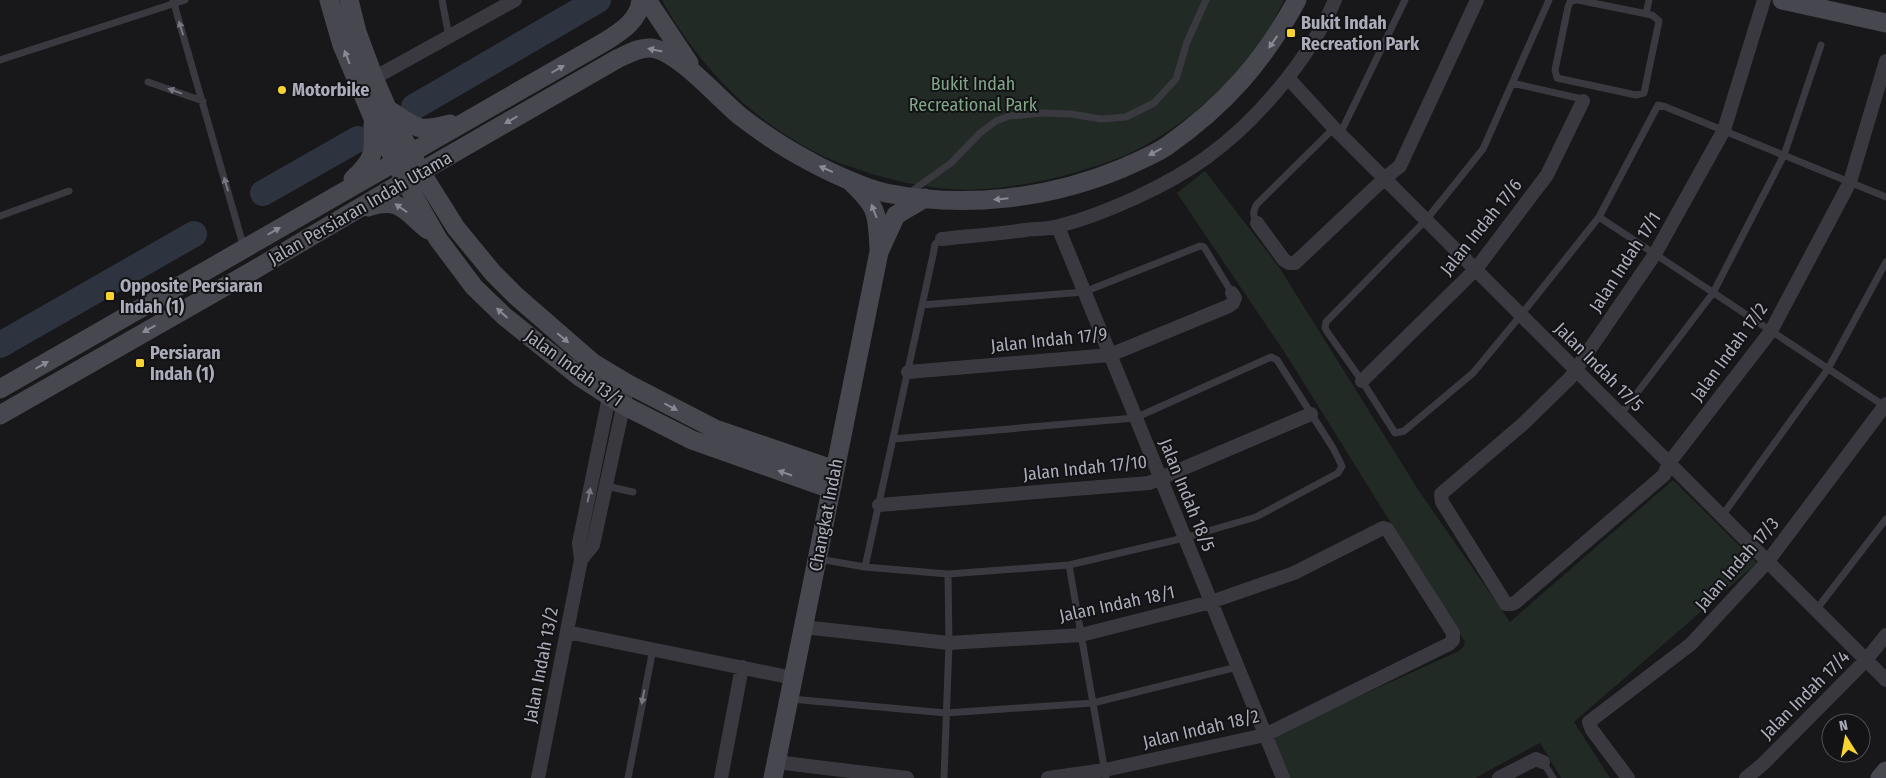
<svg xmlns="http://www.w3.org/2000/svg" width="1886" height="778" viewBox="0 0 1886 778" font-family="'Fira Sans Condensed',sans-serif">
  <style>
    .green { fill: #212a24 }
    .lines { fill: none; stroke-linecap: round; stroke-linejoin: round }
    .river { stroke: #2d343f; stroke-width: 26 }
    .lane { stroke: #39393f; stroke-width: 7 }
    .street { stroke: #39393f; stroke-width: 14 }
    .secondary { stroke: #47474f; stroke-width: 19 }
    .oneway { fill: #777883 }
    .oneway2 { fill: #878995 }
    .poi-dot { fill: #f9d431; stroke: #131315; stroke-width: 2 }
    .labels { text-anchor: middle; stroke-width: 4; stroke-linejoin: round; paint-order: stroke }
    .poi-label { font-size: 18px; font-weight: bold; fill: #aaacba; stroke: #131315; text-anchor: start }
    .park-label { font-size: 18px; fill: #80a688; stroke: #131315 }
    .street-label { font-size: 18px; fill: #aaacba; stroke: #131315 }
  </style>
  <rect width="100%" height="100%" fill="#18181a"/>
  <path class="green" d="M662 0H1284C1279 10 1274 21 1268 30 1236 81 1185 126 1132 152 1114 161 1095 166 1077 172 1047 181 1014 187 983 189 945 192 905 184 869 173 851 167 832 161 815 152 750 119 697 64 662 0Z
    M1205 171 1279 267 1419 491 1510 622 1673 480 1757 563 1574 722 1610 778H1561L1540 743 1475 778H1287L1268 738 1459 651 1463 647 1465 642 1287 356 1177 193Z"/>
  <g class="lines">
    <path class="river" d="M414 107 598 0
      M263 193 358 139
      M0 345 194 234"/>
    <path class="lane" d="M173 0 244 248
      M442 0 449 37
      M1549 0 1483 149 1426 220 1326 322 1325 328 1328 333 1362 381 1395 433 1404 431 1473 373 1521 315 1599 217 1658 105 1666 107 1886 197
      M1575 0 1570 2 1568 7 1555 70 1557 78 1636 95 1644 93 1659 21 1652 15 1578 0
      M1646 14 1649 0
      M0 60 185 0
      M148 82 203 101
      M1512 83 1582 99 1583 101
      M1340 134 1405 0
      M909 193 951 163 980 133 996 121 1009 116 1043 113 1071 114 1101 119 1126 117 1154 103 1176 79 1187 42 1206 0
      M0 216 69 191
      M1599 217 1886 407
      M1257 223C1253 216 1252 212 1257 204L1334 128
      M922 305 1084 292 1200 246 1204 247 1232 293
      M1621 414 1713 293 1784 155 1821 45
      M606 486 633 492
      M1722 516 1828 369 1886 262
      M819 559 865 567 948 574 1069 565 1184 538 1256 517 1338 473 1342 466 1333 448 1277 360 1271 357 1135 418 893 439
      M1069 565 1106 778
      M865 567 933 255 935 244 942 239
      M1816 610 1886 519
      M791 699 946 713 1093 703 1237 667
      M1543 762 1553 778
      M628 778 653 649
      M944 778 949 643 948 574"/>
    <path class="street" d="M1764 0 1724 130 1655 254 1570 378 1524 423 1441 494 1442 502 1506 604H1512L1516 602 1664 475 1669 463 1679 450 1771 331 1850 182 1886 61
      M374 78 515 0
      M1288 78 1334 128 1886 680
      M1257 223 1284 260 1289 263H1295L1385 178 1400 166 1477 0
      M1058 227 1283 778
      M942 239C970 236 998 234 1025 230 1036 229 1049 229 1059 226 1105 214 1169 185 1207 157 1258 120 1310 58 1335 0
      M908 372 1110 355 1229 306 1233 303 1235 298 1232 293
      M1362 381 1476 269 1547 175 1583 101
      M879 505 1149 483 1311 414
      M581 560 593 545 628 384
      M803 627 949 643 1081 635 1211 602 1294 573 1383 528 1387 529 1453 633V640L1449 644 1265 735 1105 770 1048 778
      M567 632 793 678
      M776 762 907 778
      M538 778 581 560 579 543 609 397 615 376
      M721 778 742 667
      M1499 778 1536 759 1543 762
      M1628 778 1592 730 1589 722 1691 644 1768 561 1886 404
      M1746 778 1763 764 1866 660 1886 635"/>
    <path class="secondary" d="M329 0 342 45 373 118 405 181 438 239 474 287 504 316 580 377 623 405 692 440 831 489
      M349 0 357 32 374 78 388 110 421 172 456 228 493 273 516 296 593 363 628 384 715 429 835 470
      M647 0 689 63
      M1782 0 1886 23
      M389 110C418 128 416 133 450 124
      M353 179C375 159 374 153 373 124
      M851 182C878 208 877 212 879 248
      M368 207C399 196 406 212 428 230
      M0 389 606 41C622 31 639 20 641 0
      M0 415 254 270 405 181 617 59C628 54 639 47 651 48 677 50 719 99 740 116 762 133 786 149 811 162 829 172 866 189 886 193 965 209 1049 199 1123 168 1138 161 1154 155 1167 146 1225 105 1263 62 1297 0
      M773 778 879 252 896 215 925 198
      M1880 778 1886 771"/>
  </g>
  <defs><path id="oneway-solid" d="M-6-.8H1V-3.2L6.5 0L1 3.2V.8H-6Z" transform="scale(1.25)"/></defs>
  <g class="oneway">
    <use href="#oneway-solid" transform="translate(181 28) rotate(-107)"/>
    <use href="#oneway-solid" transform="translate(175 91) rotate(-160)"/>
    <use href="#oneway-solid" transform="translate(226 184) rotate(-106)"/>
    <use href="#oneway-solid" transform="translate(589 495) rotate(-78)"/>
    <use href="#oneway-solid" transform="translate(643 697) rotate(101)"/>
  </g>
  <g class="oneway2">
    <use href="#oneway-solid" transform="translate(1273 42) rotate(125)"/>
    <use href="#oneway-solid" transform="translate(655 50) rotate(-168)"/>
    <use href="#oneway-solid" transform="translate(347 57) rotate(-111)"/>
    <use href="#oneway-solid" transform="translate(558 69) rotate(-30)"/>
    <use href="#oneway-solid" transform="translate(511 120) rotate(150)"/>
    <use href="#oneway-solid" transform="translate(1155 152) rotate(152)"/>
    <use href="#oneway-solid" transform="translate(826 169) rotate(-156)"/>
    <use href="#oneway-solid" transform="translate(1001 199) rotate(174)"/>
    <use href="#oneway-solid" transform="translate(401 208) rotate(-145)"/>
    <use href="#oneway-solid" transform="translate(874 211) rotate(-111)"/>
    <use href="#oneway-solid" transform="translate(274 231) rotate(-30)"/>
    <use href="#oneway-solid" transform="translate(502 313) rotate(-138)"/>
    <use href="#oneway-solid" transform="translate(149 329) rotate(151)"/>
    <use href="#oneway-solid" transform="translate(563 338) rotate(40)"/>
    <use href="#oneway-solid" transform="translate(42 365) rotate(-30)"/>
    <use href="#oneway-solid" transform="translate(671 407) rotate(28)"/>
    <use href="#oneway-solid" transform="translate(785 473) rotate(-161)"/>
  </g>
  <g class="poi-dot">
    <rect x="1286" y="28" width="10" height="10" rx="2.5"/>
    <circle cx="282" cy="90" r="5"/>
    <rect x="105" y="291" width="10" height="10" rx="2.5"/>
    <rect x="135" y="358" width="10" height="10" rx="2.5"/>
  </g>
  <g class="labels">
    <g class="poi-label">
      <text x="1301" y="29">Bukit Indah<tspan x="1301" dy="21">Recreation Park</tspan></text>
      <text x="292" y="96">Motorbike</text>
      <text x="120" y="292">Opposite Persiaran<tspan x="120" dy="21">Indah (1)</tspan></text>
      <text x="150" y="359">Persiaran<tspan x="150" dy="21">Indah (1)</tspan></text>
    </g>
    <g class="park-label">
      <text x="973" y="90">Bukit Indah<tspan x="973" dy="21">Recreational Park</tspan></text>
    </g>
    <g class="street-label">
      <text transform="translate(360 208) rotate(-30)" y="6">Jalan Persiaran Indah Utama</text>
      <text transform="translate(1481 227) rotate(-51)" y="6">Jalan Indah 17/6</text>
      <text transform="translate(1625 262) rotate(-57)" y="6">Jalan Indah 17/1</text>
      <text transform="translate(1049 340) rotate(-6)" y="6">Jalan Indah 17/9</text>
      <text transform="translate(1729 352) rotate(-54)" y="6">Jalan Indah 17/2</text>
      <text transform="translate(1599 367) rotate(45)" y="6">Jalan Indah 17/5</text>
      <text transform="translate(574 368) rotate(36)" y="6">Jalan Indah 13/1</text>
      <text transform="translate(1085 468) rotate(-6)" y="6">Jalan Indah 17/10</text>
      <text transform="translate(1187 495) rotate(68)" y="6">Jalan Indah 18/5</text>
      <text transform="translate(826 515) rotate(-79)" y="6">Changkat Indah</text>
      <text transform="translate(1737 564) rotate(-49)" y="6">Jalan Indah 17/3</text>
      <text transform="translate(1117 604) rotate(-12)" y="6">Jalan Indah 18/1</text>
      <text transform="translate(541 665) rotate(-79)" y="6">Jalan Indah 13/2</text>
      <text transform="translate(1805 695) rotate(-45)" y="6">Jalan Indah 17/4</text>
      <text transform="translate(1201 729) rotate(-13)" y="6">Jalan Indah 18/2</text>
    </g>
  </g>
  <g transform="translate(1846 738) rotate(349)"><circle r="24" fill="#131315" stroke="#4f5057"/>
  <path d="M0-4L9 19L0 12L-9 19Z" fill="#f9d431"/>
  <text y="-8" font-size="14" font-weight="bold" text-anchor="middle" fill="#aaacba">N</text>
  </g>
</svg>
